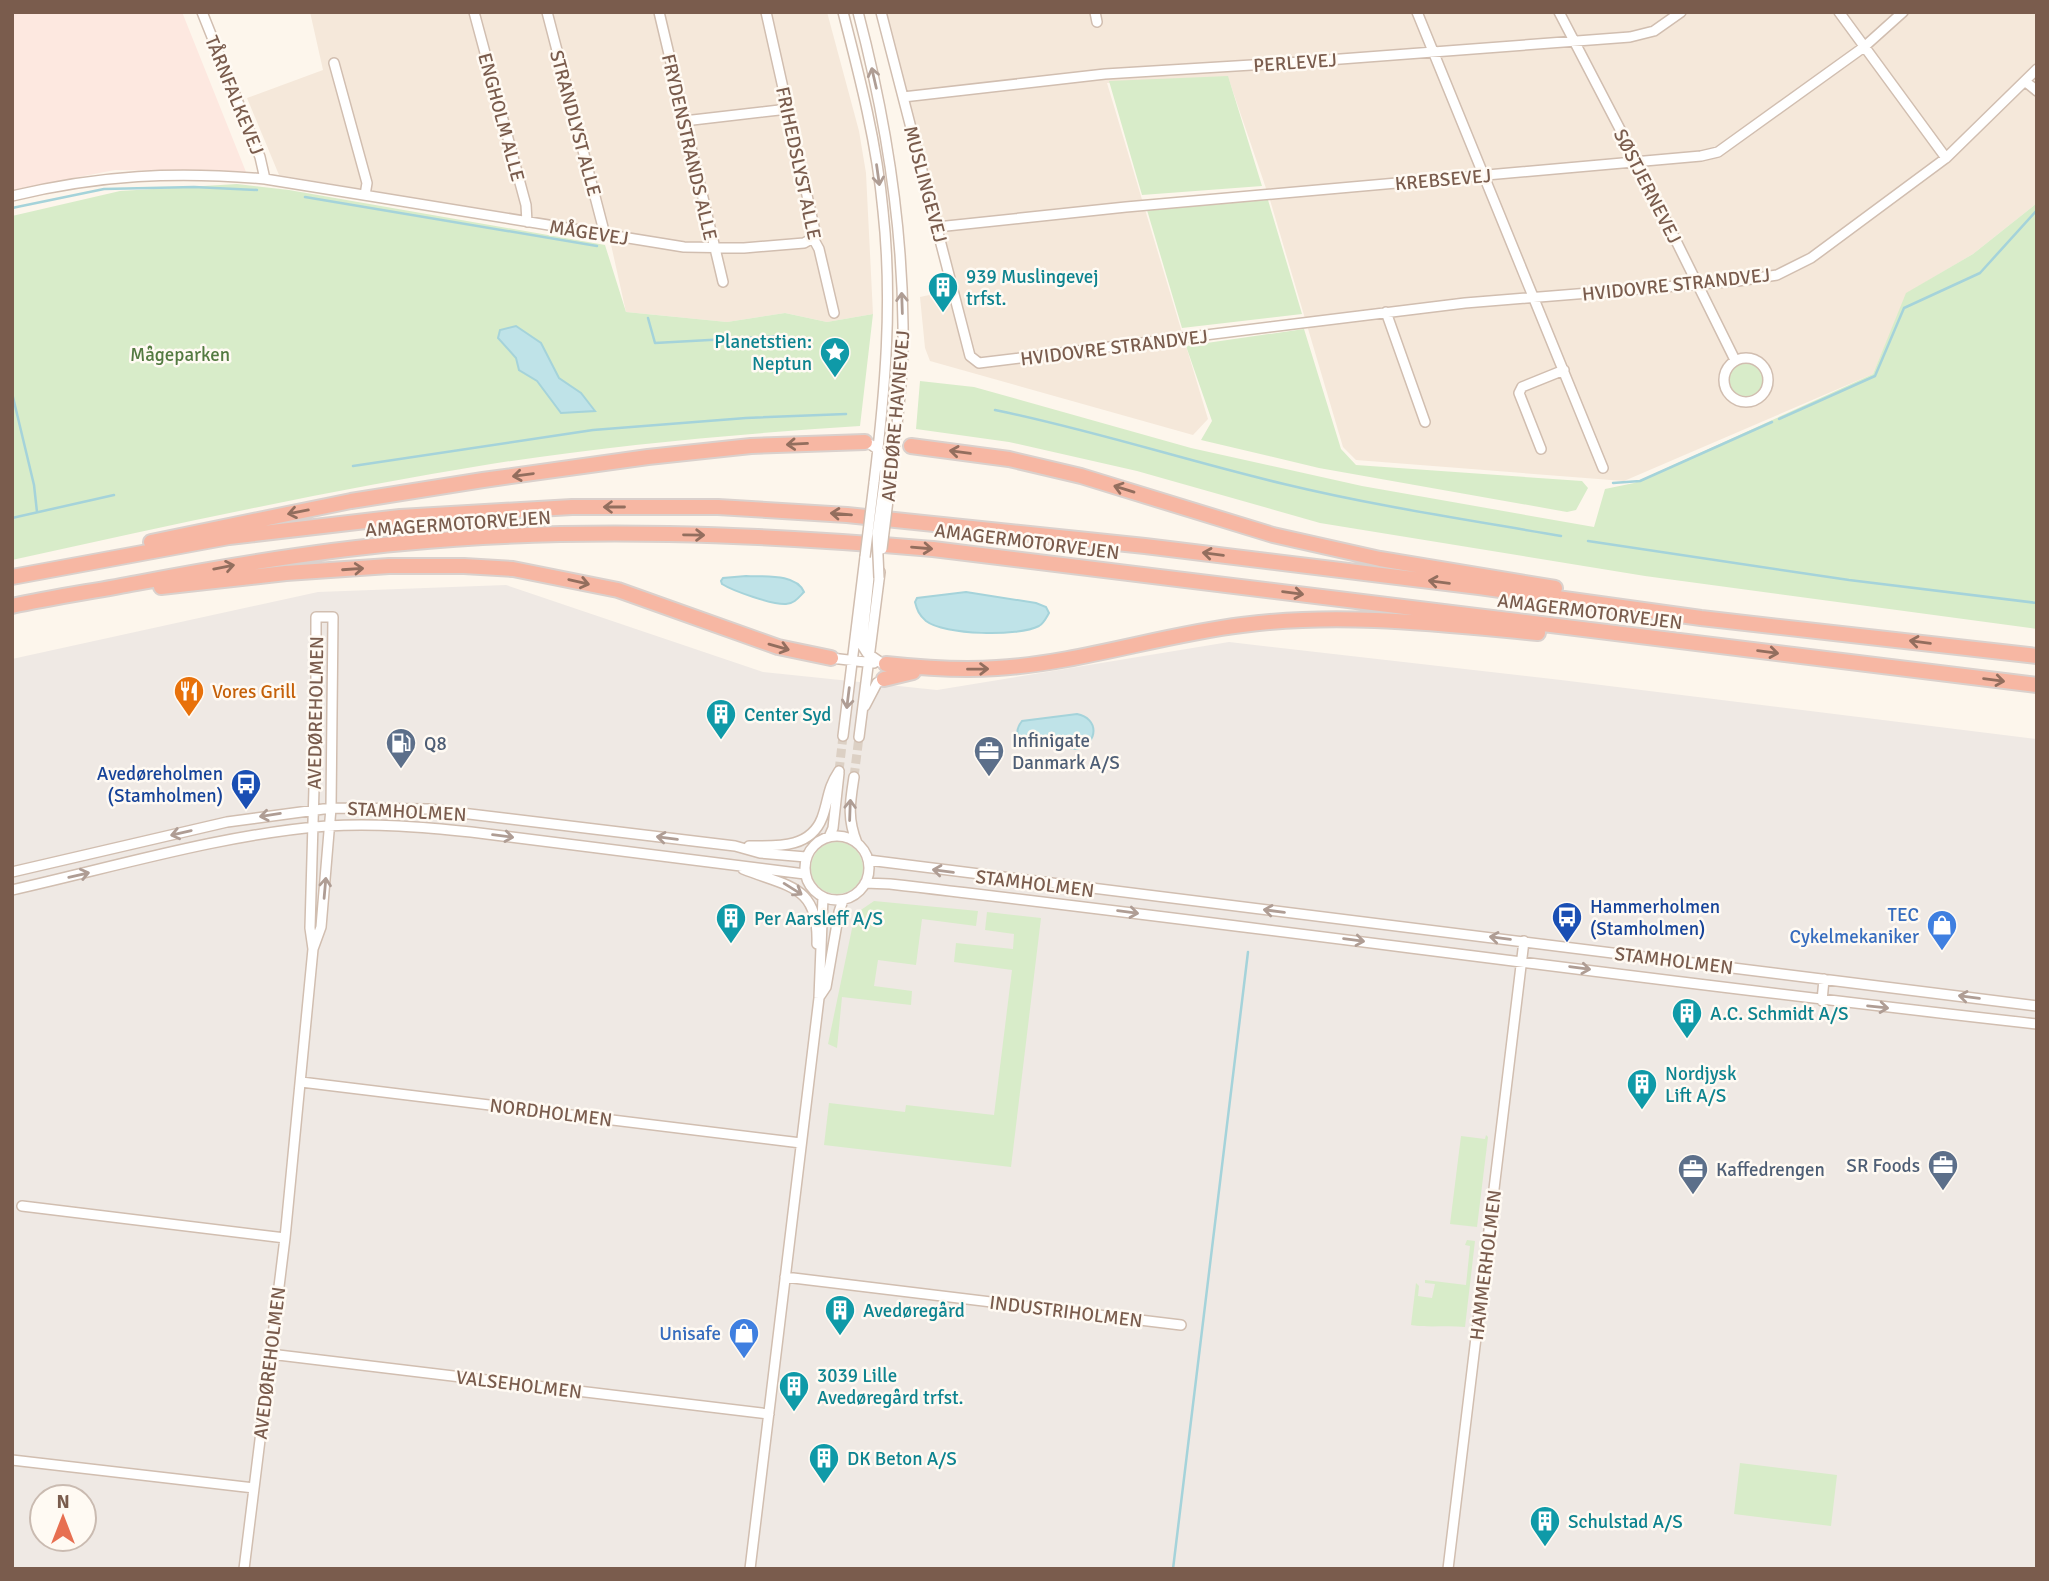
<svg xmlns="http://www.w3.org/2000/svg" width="2049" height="1581" viewBox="0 0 2049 1581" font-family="Signika,sans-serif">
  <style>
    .residential { fill: #f5e8da }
    .commercial { fill: #fde8e0 }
    .industrial { fill: #efe9e4; fill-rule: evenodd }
    .green { fill: #d8ecc9 }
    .water { fill: #bfe3e8; stroke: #a5d3da; stroke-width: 2 }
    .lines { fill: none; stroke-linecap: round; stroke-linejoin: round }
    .stream { stroke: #a5d3da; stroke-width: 2.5 }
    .minor-tunnel { stroke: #dcd0c4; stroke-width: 9; stroke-dasharray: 9 4.5; stroke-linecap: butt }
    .minor-casing { stroke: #d1beb0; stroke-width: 12 }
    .highway-casing { stroke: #dad1cd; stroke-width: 18 }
    .minor { stroke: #fff; stroke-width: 9 }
    .highway { stroke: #f7b7a3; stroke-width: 14 }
    .minor-bridge-casing { stroke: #d1beb0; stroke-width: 12; stroke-linecap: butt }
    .minor-bridge { stroke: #fff; stroke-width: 9 }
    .oneway { stroke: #af9d94 }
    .oneway2 { stroke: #936e5e }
    .labels { text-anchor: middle; stroke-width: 5; stroke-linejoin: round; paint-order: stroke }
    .street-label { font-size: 19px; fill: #7a5c4d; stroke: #fffaf3 }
    .culture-label { font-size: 19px; fill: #0d838f; stroke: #fffaf3; text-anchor: start }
    .park-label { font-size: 19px; fill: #537a41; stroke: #fffaf3 }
    .food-label { font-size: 19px; fill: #c56008; stroke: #fffaf3; text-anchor: start }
    .service-label { font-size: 19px; fill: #4e5e75; stroke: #fffaf3; text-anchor: start }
    .transit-label { font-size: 19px; fill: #164399; stroke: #fffaf3; text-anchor: end }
    .shop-label { font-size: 19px; fill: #366cbe; stroke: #fffaf3; text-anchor: end }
  </style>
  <rect width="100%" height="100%" fill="#fdf6ec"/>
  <path class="residential" d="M310 12H827L859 131 866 173 873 314 827 322 785 313 727 322 626 312 608 231 279 175 247 98 323 70Z
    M882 12H2037V203L1973 254 1907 293 1873 374 1624 481 1356 460 1343 447 1270 200 1229 80 1107 83 1208 419 1193 435 930 361 925 348 920 297 957 289Z"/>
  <path class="commercial" d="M12 12H182L246 172 115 170 12 190Z"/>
  <path class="industrial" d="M506 585 763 672 937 690 1229 642 1561 680 2037 739V1569H12V659L318 592ZM42 1497H84V1539H42Z"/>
  <path class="green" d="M1228 76 1262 186 1142 195 1109 81Z
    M237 184 289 190 605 245 626 312 727 322 785 313 827 322 873 314 860 426C737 434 613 445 491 464 330 490 171 525 12 560V216L120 191Z
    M1268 200 1302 314 1182 328 1147 210Z
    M2037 203V629L1645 576 1320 523 1137 471 1009 442 916 429 920 381 974 387 1191 448 1362 486 1594 527 1605 489 1634 483 1873 374 1906 293 1973 254Z
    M1304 329 1341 449 1356 465 1582 481 1588 488 1576 510 1567 512 1319 468 1201 440 1212 421 1186 346Z
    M1727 380a19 19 0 1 1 38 0a19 19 0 1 1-38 0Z
    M811 868a26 26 0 1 1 52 0a26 26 0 1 1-52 0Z
    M874 901 978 911 976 926 922 919 916 965 878 960 874 986 912 991 911 1005 842 997 837 1048 828 1044 855 914Z
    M987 912 1041 918 1011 1167 824 1145 829 1103 905 1112 906 1105 994 1115 1012 970 954 962 956 943 1013 949 1014 934 985 930Z
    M1486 1135 1488 1137 1477 1227 1450 1224 1461 1136 1485 1139Z
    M1467 1240 1475 1241 1465 1327C1446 1325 1430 1328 1411 1325L1416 1283 1419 1286 1418 1296 1432 1298 1435 1284 1425 1283V1280L1466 1285 1470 1246 1465 1245Z
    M1740 1463 1837 1475 1831 1526 1734 1514Z"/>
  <path class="water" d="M516 326 541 343 559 378 581 393 595 411 561 413 537 381 519 370 516 358 498 338 500 330Z
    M746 576C763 577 796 573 804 592 799 597 794 604 786 604 773 605 733 591 722 584L721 581 723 578Z
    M966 592 1036 603 1046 607 1049 613C1046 618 1044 623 1039 626 1018 637 944 635 926 621 919 615 917 610 915 602L917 598Z
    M1077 714C1099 718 1099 743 1077 749L1025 743C1016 737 1015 730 1022 721Z"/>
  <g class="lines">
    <path class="stream" d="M305 197 597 246
      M12 208 104 189 194 187 257 190
      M648 318 655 343 782 336
      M12 393 34 485 37 512
      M995 410C1093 430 1187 461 1284 484 1375 506 1469 520 1561 536
      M1779 419 1875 376 1904 308 1980 273 2037 210
      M353 466 593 430 746 418 846 414
      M1613 483 1640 481 1772 422
      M12 518 114 495
      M1588 541 1849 580 2037 603
      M1173 1569 1248 952"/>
    <path class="minor-tunnel" d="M839 771 843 736
      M854 777 859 737"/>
    <g class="minor-casing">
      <path id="minor" d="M202 12 260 157 265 179
        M474 12 526 205 527 222
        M547 12 605 235
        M659 12 723 282
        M766 12 815 231 813 238 819 249 834 313
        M843 12C860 78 877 144 883 211 893 302 885 392 874 483
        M858 12C885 115 902 218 903 324 904 378 896 431 890 484
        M881 12 970 356 979 363 1465 303 1738 281 1777 275 1811 258 1946 158 2037 69
        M1095 12 1097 22
        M1417 12 1603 468
        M1559 12 1636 160 1735 360
        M1839 12 1946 158
        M334 63 367 183 365 195
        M2026 82 2037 91
        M903 97 1105 74 1301 62 1630 37 1654 31 1681 12
        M684 121 788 109
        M12 196C100 175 175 171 265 179L684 247 744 248 804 243 813 238
        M937 227 1126 207 1701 156 1718 152 1864 47 1903 12
        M1386 312 1425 422
        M1724 380a22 22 0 1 1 44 0a22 22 0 1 1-44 0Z
        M865 442C886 450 886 464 884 483
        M1541 449 1519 393 1522 387 1564 370
        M869 554V577L862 645 867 653 883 664
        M831 658 874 663
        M865 706 877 683 884 679
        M843 736 865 557
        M859 737 880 572
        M854 777C850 803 847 818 857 843
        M805 868a32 32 0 1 1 64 0a32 32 0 1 1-64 0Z
        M829 837 833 828 839 773
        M749 846C776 846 810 849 822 818 829 799 827 789 839 771
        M868 860 2037 1006
        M743 869C788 887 819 885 817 944
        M12 872 227 822 331 808 428 809 735 846 760 853 806 857
        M865 883 890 884C1273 928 1654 982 2037 1024
        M12 890C114 867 224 834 327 826 375 823 423 827 471 832L805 874
        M820 996 826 987 839 912 843 900
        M1822 1001 1824 979
        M301 1082 801 1143
        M22 1206 285 1238
        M785 1277 1181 1325
        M270 1354 769 1414
        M12 1460 254 1488
        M244 1569 285 1238 313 949 321 927 331 808 333 617H316V718L310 928 313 949
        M750 1569 819 998 823 897
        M1448 1569 1524 941"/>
    </g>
    <g class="highway-casing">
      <path id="highway" d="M911 446 1009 459 1081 476 1273 535 1380 559 1555 588
        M151 542 351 501 483 480 648 457 751 446 865 442
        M12 577 229 537 400 517 572 507H718L847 515 1145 546 1479 587 1701 618 2037 656
        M161 587 286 573 389 566H464L513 569 618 590 778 647 831 658
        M12 606C53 597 96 591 137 583 226 566 315 551 404 543 580 526 758 534 933 549L2037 685
        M886 664C923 668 960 671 997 668 1080 663 1160 635 1242 625 1341 612 1440 624 1538 633
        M884 679 913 672"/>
    </g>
    <use href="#minor" class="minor"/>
    <use href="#highway" class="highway"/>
    <g class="minor-bridge-casing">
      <path id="minor-bridge" d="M882 549 890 484
        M865 557 874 483
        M879 578 877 534 884 483"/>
    </g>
    <use href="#minor-bridge" class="minor-bridge"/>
  </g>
  <defs><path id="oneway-shaft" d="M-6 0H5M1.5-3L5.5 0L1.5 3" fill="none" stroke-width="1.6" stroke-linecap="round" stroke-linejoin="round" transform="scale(1.75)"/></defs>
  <g class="oneway">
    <use href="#oneway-shaft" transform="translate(874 78) rotate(-103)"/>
    <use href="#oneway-shaft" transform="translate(878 175) rotate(82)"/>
    <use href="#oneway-shaft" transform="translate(902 303) rotate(-92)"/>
    <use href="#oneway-shaft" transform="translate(848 698) rotate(97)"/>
    <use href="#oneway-shaft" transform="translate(850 810) rotate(-88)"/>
    <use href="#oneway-shaft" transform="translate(270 815) rotate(171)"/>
    <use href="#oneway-shaft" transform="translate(181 833) rotate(167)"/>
    <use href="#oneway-shaft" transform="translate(503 836) rotate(7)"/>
    <use href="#oneway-shaft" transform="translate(667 838) rotate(-173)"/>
    <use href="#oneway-shaft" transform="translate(943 871) rotate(-173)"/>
    <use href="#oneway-shaft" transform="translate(79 875) rotate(-13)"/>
    <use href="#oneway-shaft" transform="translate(325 888) rotate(-85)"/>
    <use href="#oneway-shaft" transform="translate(793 889) rotate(32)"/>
    <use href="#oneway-shaft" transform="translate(1274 911) rotate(-173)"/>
    <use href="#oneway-shaft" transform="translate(1128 912) rotate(7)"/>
    <use href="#oneway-shaft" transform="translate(1500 938) rotate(-173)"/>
    <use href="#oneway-shaft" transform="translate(1354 940) rotate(7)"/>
    <use href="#oneway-shaft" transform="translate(1580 968) rotate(8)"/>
    <use href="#oneway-shaft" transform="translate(1969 997) rotate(-173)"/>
    <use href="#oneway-shaft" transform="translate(1878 1007) rotate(6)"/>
  </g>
  <g class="oneway2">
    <use href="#oneway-shaft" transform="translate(797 444) rotate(177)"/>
    <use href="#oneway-shaft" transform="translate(960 452) rotate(-172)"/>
    <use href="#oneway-shaft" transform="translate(523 475) rotate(172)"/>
    <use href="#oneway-shaft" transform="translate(1124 489) rotate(-163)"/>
    <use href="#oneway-shaft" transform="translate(614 507) rotate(180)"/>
    <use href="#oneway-shaft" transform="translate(298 512) rotate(169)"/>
    <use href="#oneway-shaft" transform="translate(841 514) rotate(-175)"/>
    <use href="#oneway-shaft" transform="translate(694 535) rotate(1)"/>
    <use href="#oneway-shaft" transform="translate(922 548) rotate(5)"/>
    <use href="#oneway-shaft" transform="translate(1213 554) rotate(-173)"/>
    <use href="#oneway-shaft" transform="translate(224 567) rotate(-11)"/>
    <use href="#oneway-shaft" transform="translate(353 569) rotate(-4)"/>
    <use href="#oneway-shaft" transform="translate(579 582) rotate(13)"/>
    <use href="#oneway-shaft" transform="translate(1439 582) rotate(-173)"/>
    <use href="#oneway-shaft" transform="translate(1293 593) rotate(7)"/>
    <use href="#oneway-shaft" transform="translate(1920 642) rotate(-173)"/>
    <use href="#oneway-shaft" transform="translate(779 647) rotate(16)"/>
    <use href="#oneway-shaft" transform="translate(1768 652) rotate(7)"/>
    <use href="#oneway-shaft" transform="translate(978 669) rotate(-1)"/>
    <use href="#oneway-shaft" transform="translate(1994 680) rotate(7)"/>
  </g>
  <defs>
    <g id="building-pin" transform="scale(1.575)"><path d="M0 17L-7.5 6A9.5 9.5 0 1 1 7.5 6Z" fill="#0f9aa8" stroke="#fffaf3"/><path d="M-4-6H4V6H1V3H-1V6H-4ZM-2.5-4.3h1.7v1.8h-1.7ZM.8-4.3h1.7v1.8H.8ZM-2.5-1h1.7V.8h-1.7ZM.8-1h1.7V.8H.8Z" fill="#fff"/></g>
    <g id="sight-pin" transform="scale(1.575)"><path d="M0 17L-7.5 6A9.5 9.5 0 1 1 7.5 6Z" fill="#0f9aa8" stroke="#fffaf3"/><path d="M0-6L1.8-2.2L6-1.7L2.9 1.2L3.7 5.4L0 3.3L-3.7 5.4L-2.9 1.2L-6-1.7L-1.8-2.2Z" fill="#fff"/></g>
    <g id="restaurant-pin" transform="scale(1.575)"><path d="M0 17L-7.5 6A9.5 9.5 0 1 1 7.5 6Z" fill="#e8710a" stroke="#fffaf3"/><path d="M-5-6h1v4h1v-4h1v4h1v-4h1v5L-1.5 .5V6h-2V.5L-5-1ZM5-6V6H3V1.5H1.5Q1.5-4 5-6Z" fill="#fff"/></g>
    <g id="fuel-pin" transform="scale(1.575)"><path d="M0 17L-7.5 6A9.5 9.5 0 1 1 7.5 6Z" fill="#5c6f8a" stroke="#fffaf3"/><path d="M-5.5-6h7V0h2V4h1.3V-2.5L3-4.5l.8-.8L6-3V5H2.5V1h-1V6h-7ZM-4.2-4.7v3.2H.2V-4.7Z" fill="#fff"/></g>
    <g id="office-pin" transform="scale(1.575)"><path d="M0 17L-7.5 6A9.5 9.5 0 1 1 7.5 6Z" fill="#5c6f8a" stroke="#fffaf3"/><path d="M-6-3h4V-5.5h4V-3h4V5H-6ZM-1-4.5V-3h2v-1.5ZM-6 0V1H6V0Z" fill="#fff"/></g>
    <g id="bus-pin" transform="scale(1.575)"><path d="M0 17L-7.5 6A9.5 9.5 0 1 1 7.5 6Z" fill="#1a4fb4" stroke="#fffaf3"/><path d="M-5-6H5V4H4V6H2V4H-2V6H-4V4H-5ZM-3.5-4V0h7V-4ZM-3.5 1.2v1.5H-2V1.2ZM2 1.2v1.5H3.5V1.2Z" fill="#fff"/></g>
    <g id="shop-pin" transform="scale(1.575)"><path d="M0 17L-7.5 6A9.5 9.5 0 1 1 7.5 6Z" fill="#3f7fe0" stroke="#fffaf3"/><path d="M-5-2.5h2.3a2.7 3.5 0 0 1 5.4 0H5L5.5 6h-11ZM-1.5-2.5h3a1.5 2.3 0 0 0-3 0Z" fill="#fff"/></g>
  </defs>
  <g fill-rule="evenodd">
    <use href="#building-pin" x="943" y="287"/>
    <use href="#sight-pin" x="835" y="352"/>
    <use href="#restaurant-pin" x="189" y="691"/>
    <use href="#building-pin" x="721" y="714"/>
    <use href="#fuel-pin" x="401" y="743"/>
    <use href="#office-pin" x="989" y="751"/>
    <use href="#bus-pin" x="246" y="784"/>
    <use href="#bus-pin" x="1567" y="917"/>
    <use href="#building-pin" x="731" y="918"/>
    <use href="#shop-pin" x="1942" y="925"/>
    <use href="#building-pin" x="1687" y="1013"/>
    <use href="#building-pin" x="1642" y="1084"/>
    <use href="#office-pin" x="1943" y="1165"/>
    <use href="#office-pin" x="1693" y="1169"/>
    <use href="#building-pin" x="840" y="1310"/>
    <use href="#shop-pin" x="744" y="1333"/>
    <use href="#building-pin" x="794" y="1386"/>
    <use href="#building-pin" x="824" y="1458"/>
    <use href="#building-pin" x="1545" y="1521"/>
  </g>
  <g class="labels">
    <g class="street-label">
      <text transform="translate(1295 62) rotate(-4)" y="7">PERLEVEJ</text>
      <text transform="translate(235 95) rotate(68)" y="7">TÅRNFALKEVEJ</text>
      <text transform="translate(502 117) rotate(75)" y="7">ENGHOLM ALLE</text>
      <text transform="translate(576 123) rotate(75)" y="7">STRANDLYST ALLE</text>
      <text transform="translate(690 147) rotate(77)" y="7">FRYDENSTRANDS ALLE</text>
      <text transform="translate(799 163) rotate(78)" y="7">FRIHEDSLYST ALLE</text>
      <text transform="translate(1443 179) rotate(-5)" y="7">KREBSEVEJ</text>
      <text transform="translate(926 184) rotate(75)" y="7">MUSLINGEVEJ</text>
      <text transform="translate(1648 186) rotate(63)" y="7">SØSTJERNEVEJ</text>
      <text transform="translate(589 232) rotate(9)" y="7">MÅGEVEJ</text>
      <text transform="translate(1676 284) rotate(-6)" y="7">HVIDOVRE STRANDVEJ</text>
      <text transform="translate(1114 347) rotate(-7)" y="7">HVIDOVRE STRANDVEJ</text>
      <text transform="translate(895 416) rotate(-85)" y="7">AVEDØRE HAVNEVEJ</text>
      <text transform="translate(458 523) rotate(-4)" y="7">AMAGERMOTORVEJEN</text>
      <text transform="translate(1027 541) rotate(7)" y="7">AMAGERMOTORVEJEN</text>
      <text transform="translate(1590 611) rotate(7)" y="7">AMAGERMOTORVEJEN</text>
      <text transform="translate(315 713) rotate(-89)" y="7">AVEDØREHOLMEN</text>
      <text transform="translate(407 811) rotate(3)" y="7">STAMHOLMEN</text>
      <text transform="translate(1035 883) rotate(7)" y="7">STAMHOLMEN</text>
      <text transform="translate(1674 960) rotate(7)" y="7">STAMHOLMEN</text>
      <text transform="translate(551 1112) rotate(7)" y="7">NORDHOLMEN</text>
      <text transform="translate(1485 1265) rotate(-83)" y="7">HAMMERHOLMEN</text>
      <text transform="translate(1066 1311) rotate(7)" y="7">INDUSTRIHOLMEN</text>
      <text transform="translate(269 1363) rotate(-83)" y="7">AVEDØREHOLMEN</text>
      <text transform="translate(519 1384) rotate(7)" y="7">VALSEHOLMEN</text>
    </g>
    <g class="culture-label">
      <text x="966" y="283">939 Muslingevej<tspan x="966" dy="22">trfst.</tspan></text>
      <text x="812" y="348" text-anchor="end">Planetstien:<tspan x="812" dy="22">Neptun</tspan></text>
      <text x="744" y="721">Center Syd</text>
      <text x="754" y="925">Per Aarsleff A/S</text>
      <text x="1710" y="1020">A.C. Schmidt A/S</text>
      <text x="1665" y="1080">Nordjysk<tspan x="1665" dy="22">Lift A/S</tspan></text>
      <text x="863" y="1317">Avedøregård</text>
      <text x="817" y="1382">3039 Lille<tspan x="817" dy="22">Avedøregård trfst.</tspan></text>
      <text x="847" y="1465">DK Beton A/S</text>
      <text x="1568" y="1528">Schulstad A/S</text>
    </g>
    <g class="park-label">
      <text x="180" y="361">Mågeparken</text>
    </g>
    <g class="food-label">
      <text x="212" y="698">Vores Grill</text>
    </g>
    <g class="service-label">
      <text x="1012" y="747">Infinigate<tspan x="1012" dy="22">Danmark A/S</tspan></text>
      <text x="424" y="750">Q8</text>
      <text x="1920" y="1172" text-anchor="end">SR Foods</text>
      <text x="1716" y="1176">Kaffedrengen</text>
    </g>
    <g class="transit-label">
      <text x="223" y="780">Avedøreholmen<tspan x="223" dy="22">(Stamholmen)</tspan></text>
      <text x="1590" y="913" text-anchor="start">Hammerholmen<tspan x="1590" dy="22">(Stamholmen)</tspan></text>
    </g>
    <g class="shop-label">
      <text x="1919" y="921">TEC<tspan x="1919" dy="22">Cykelmekaniker</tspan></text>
      <text x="721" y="1340">Unisafe</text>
    </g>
  </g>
  <rect width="2049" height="1581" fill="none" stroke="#7a5c4d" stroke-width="28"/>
  <g transform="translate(63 1518)"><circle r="33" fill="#fffaf3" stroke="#cabbb1" stroke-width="2"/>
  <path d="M0-5L12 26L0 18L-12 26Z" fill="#e76f51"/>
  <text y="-10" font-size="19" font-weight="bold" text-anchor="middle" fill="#7a5c4d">N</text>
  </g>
</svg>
